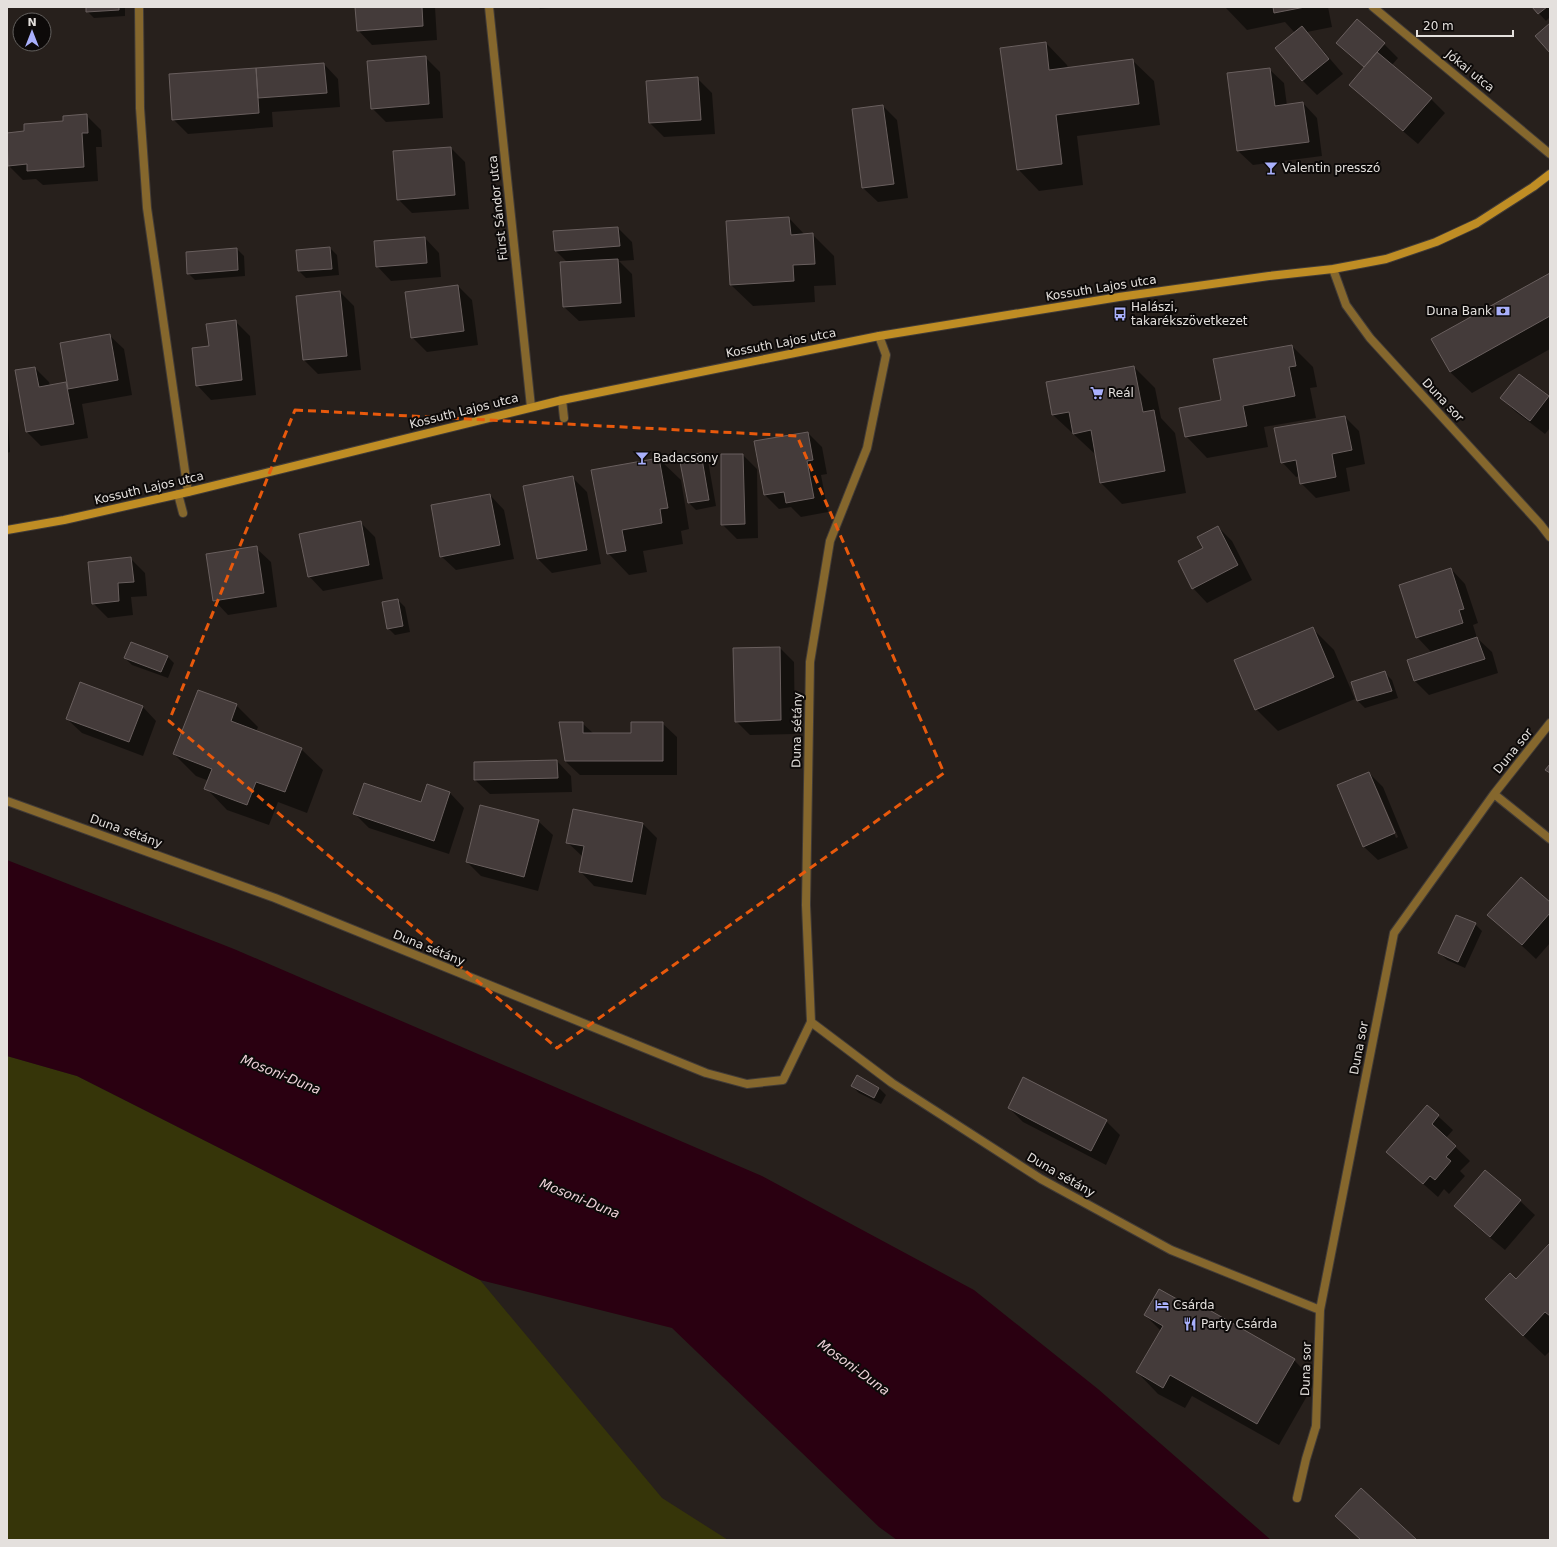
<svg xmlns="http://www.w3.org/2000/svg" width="1557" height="1547" viewBox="0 0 1557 1547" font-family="'DejaVu Sans',sans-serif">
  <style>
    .green { fill: #363509 }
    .water { fill: #2a0011 }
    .shadow { fill: #0007; fill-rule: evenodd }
    .building { fill: #443b3a; stroke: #695f5e }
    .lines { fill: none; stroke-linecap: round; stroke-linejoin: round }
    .service-casing { stroke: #413b37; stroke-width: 10 }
    .minor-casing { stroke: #413b37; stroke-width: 10 }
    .secondary-casing { stroke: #413b37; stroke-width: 10 }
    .service { stroke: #85672d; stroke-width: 8 }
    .minor { stroke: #85672d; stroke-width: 8 }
    .secondary { stroke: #bf8d24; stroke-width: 8 }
    .marked { fill: none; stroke: #e8590c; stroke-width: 3; stroke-dasharray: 8 5; stroke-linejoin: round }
    .labels { text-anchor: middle; stroke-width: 4; stroke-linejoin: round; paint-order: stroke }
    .street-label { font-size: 12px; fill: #e4e0dd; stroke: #0d0a09 }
    .poi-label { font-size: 12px; fill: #e4e0dd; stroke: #0d0a09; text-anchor: start }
    .water-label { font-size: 13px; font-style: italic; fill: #eed3da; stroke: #0d0a09 }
  </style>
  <rect width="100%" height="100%" fill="#27201c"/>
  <path class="green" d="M7 1056 77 1076 480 1280 662 1498 728 1540H7Z"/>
  <path class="water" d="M7 860 234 949 762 1176 974 1290 1098 1389 1271 1540H897L879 1527 672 1328 480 1280 77 1076 7 1056Z"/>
  <path class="shadow" d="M87 7H125V16L94 18 87 11Z
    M356 7H435L437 40 372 45 358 30Z
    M539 7H563L540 9Z
    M1225 7H1328L1332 27 1307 32 1343 74 1317 95 1303 81 1276 49 1295 33 1285 22 1247 30Z
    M1533 7H1550V17L1546 21Z
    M1046 43 1067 65 1068 68 1132 60 1154 81 1160 125 1077 136 1083 185 1039 191 1018 169Z
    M1338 43 1384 44 1398 58 1392 65 1431 99 1445 113 1418 144 1365 99 1350 85 1365 68Z
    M425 57 440 72 443 118 386 122 372 108Z
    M324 64 338 79 340 107 272 112 273 127 188 134 173 119Z
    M1269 69 1284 83 1287 106 1303 103 1317 118 1322 156 1253 165 1238 151Z
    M697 78 712 93 715 134 664 137 650 123 647 82Z
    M883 106 897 120 908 198 878 202 863 188 853 110Z
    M86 115 101 130 102 147H96L98 181 43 185 36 179 23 180 9 166 7 134 26 132Z
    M451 148 465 162 469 209 412 213 398 199Z
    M789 218 805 235 812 234 834 256 836 285 814 286 815 302 753 306 731 285Z
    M618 228 632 242 634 260 619 261 632 274 635 317 579 321 564 307 568 263 555 250Z
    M425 238 439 253 441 277 391 281 377 266Z
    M330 248 337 255 339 275 306 278 299 271Z
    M237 249 244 256 245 276 195 280 188 273Z
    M1550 274V349L1472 393 1450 372 1433 340Z
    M458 286 472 300 478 345 427 352 412 337Z
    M340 292 354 306 361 370 318 374 304 360Z
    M235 321 250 336 256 395 211 400 197 385 210 347Z
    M109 335 124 349 132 395 82 404 88 438 41 446 27 432 35 368 49 382 50 386 67 383Z
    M1292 346 1313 367 1317 387 1310 388 1316 418 1264 427 1268 447 1207 458 1186 436 1222 401Z
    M1134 367 1155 388 1161 418 1175 433 1186 493 1122 504 1101 483 1096 455 1053 415Z
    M1519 375 1550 398V428L1545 434 1516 412 1501 398Z
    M7 405 10 452 7 453Z
    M1345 417 1359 431 1365 464 1346 468 1350 491 1316 498 1301 483 1300 476 1296 477 1282 462Z
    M808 433 822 447 827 474 821 475 828 512 801 517 791 507 779 509 765 495 755 442Z
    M701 454 708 461 716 506 696 510 689 503Z
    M722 455H743L757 469 758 538 737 539 722 524Z
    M659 459 681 480 689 529 681 531 683 544 643 551 647 572 629 575 608 553Z
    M572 477 587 492 601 564 552 573 538 559Z
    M490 495 504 510 514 559 456 570 441 556Z
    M361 523 375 537 383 579 323 591 309 576Z
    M1218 527 1232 541 1252 580 1207 603 1193 588 1204 548Z
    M256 548 271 562 277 607 228 615 214 600Z
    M130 558 145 573 147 596 131 597 133 615 108 618 93 603Z
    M1451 569 1465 584 1478 623 1473 625 1477 638 1492 652 1498 673 1429 695 1415 681 1432 653 1417 637Z
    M398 600 405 607 410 632 395 635 388 628Z
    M1313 629 1334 650 1355 699 1278 731 1256 709Z
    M780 648 794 662 795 734 750 735 736 721Z
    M167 656 174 663 168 678 132 665 125 658Z
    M1385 673 1392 680 1398 698 1365 708 1358 701 1352 683Z
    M236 705 258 727 256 732 301 749 323 770 307 813 278 802 269 825 227 810 206 788 209 781 196 776 174 754Z
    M142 706 156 721 143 756 82 733 67 719Z
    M582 723 594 734H632L662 723 677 737V775H580L565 761Z
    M557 761 571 776 572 792 490 794 475 780Z
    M1369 773 1383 787 1408 848 1378 860 1363 846ZM1375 789H1377L1398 837 1396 838Z
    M428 786 450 793 464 808 449 854 369 828 355 814 422 803Z
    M538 821 553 835 538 891 481 876 467 862Z
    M643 824 657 838 646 895 594 886 580 871 583 857 567 842Z
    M1550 903V943L1536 959 1489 915Z
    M1475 924 1482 931 1465 968 1447 960 1440 953Z
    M857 1077 879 1088 886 1095 881 1104 859 1093 852 1086Z
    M1427 1106 1453 1130 1446 1138 1470 1161 1460 1171 1465 1176 1449 1194 1444 1189 1438 1197 1387 1152Z
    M1009 1108 1106 1121 1120 1135 1106 1165 1023 1122Z
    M1485 1171 1520 1201 1535 1215 1505 1250 1469 1220 1455 1206Z
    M1550 1245V1351L1545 1356 1508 1321 1516 1280Z
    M1194 1310 1294 1360 1315 1382 1279 1445 1192 1396 1185 1408 1158 1394 1137 1372 1161 1331 1145 1315Z"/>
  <path class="building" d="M86 7H119V10L86 12Z
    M355 7H422L423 26 357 31Z
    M1273 7H1305L1274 13Z
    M1532 7H1547L1538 14Z
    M1357 19 1385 43 1364 67 1336 43Z
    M1550 23V53L1535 36Z
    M1302 26 1329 59 1302 81 1275 48Z
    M1046 42 1049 70 1133 59 1139 104 1056 115 1062 164 1017 170 1000 48Z
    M1377 52 1432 98 1403 131 1349 85Z
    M426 56 429 104 371 109 367 61Z
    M324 63 327 93 258 98 256 68Z
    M256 68 259 113 172 120 169 74Z
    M1270 68 1275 106 1303 102 1309 142 1237 151 1227 73Z
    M698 77 701 120 649 123 646 81Z
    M883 105 894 184 862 188 852 109Z
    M87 114 88 133H82L84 167 27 171V164L8 166 7 133 24 131V124L63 121V116Z
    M451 147 455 195 397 200 393 151Z
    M789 217 791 235 813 233 815 264 793 265 794 281 730 285 726 221Z
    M618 227 620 246 555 251 553 231Z
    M425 237 427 263 376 267 374 241Z
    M330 247 332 269 298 271 296 250Z
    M237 248 238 270 187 274 186 252Z
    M618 259 621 303 563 307 560 262Z
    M1550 273V316L1450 372 1431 339Z
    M458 285 464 331 411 338 405 292Z
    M340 291 347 356 303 360 296 296Z
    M236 320 242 380 196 386 192 348 209 346 206 324Z
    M110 334 118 380 68 389 60 343Z
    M1292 345 1296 366 1289 367 1295 396 1243 406 1247 426 1185 437 1179 408 1221 400 1213 359Z
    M1134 366 1143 412 1154 410 1165 471 1100 483 1091 430 1073 434 1069 412 1052 415 1046 382Z
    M35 367 39 387 66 382 74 424 26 432 15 370Z
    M1519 374 1549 396 1530 421 1500 398Z
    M1345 416 1352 450 1332 454 1336 477 1300 484 1296 460 1281 463 1274 428Z
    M808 432 813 460 807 461 814 498 786 503 784 492 764 495 754 441Z
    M701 453 709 500 688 503 679 457Z
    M721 454H743L745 524 721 525Z
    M659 458 668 508 660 509 662 523 622 530 626 551 607 554 591 470Z
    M573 476 587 550 537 559 523 486Z
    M490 494 500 545 440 557 431 505Z
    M361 521 369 565 308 577 299 534Z
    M1218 526 1238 565 1192 589 1178 561 1203 548 1197 537Z
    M257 546 264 593 213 601 206 554Z
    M131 557 134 582 118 583 119 601 92 604 88 562Z
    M1451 568 1464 609 1459 610 1463 623 1416 638 1399 585Z
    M398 599 403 626 387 629 382 602Z
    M1313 627 1334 677 1255 710 1234 660Z
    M1477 637 1485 659 1414 681 1407 660Z
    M131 642 168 656 161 672 124 658Z
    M780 647 781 720 735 722 733 648Z
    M1385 671 1392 691 1357 701 1351 682Z
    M80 682 143 706 129 742 66 719Z
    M198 690 237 704 231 721 302 748 285 792 256 782 247 805 204 789 212 769 173 754Z
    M559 722H583V733H631V722H663V761H565Z
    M557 760 558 778 474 780V762Z
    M1550 764V773L1545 770Z
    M1369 772 1395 833 1363 847 1337 785Z
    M364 783 421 802 427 784 450 792 434 841 353 814Z
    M480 805 539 820 524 877 466 862Z
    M573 809 643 823 632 882 579 872 584 846 566 843Z
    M1521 877 1550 902V913L1522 945 1487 915Z
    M1456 915 1476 923 1458 962 1438 953Z
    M857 1075 879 1088 874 1098 851 1086Z
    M1023 1077 1107 1120 1091 1151 1008 1108Z
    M1427 1105 1439 1115 1432 1124 1456 1146 1446 1157 1451 1161 1435 1180 1430 1176 1423 1184 1386 1152Z
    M1485 1170 1521 1200 1490 1237 1454 1206Z
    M1550 1243V1316L1545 1312 1523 1336 1485 1299 1510 1273 1516 1279Z
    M1159 1289 1193 1308 1197 1303 1295 1359 1257 1424 1170 1375 1163 1388 1136 1372 1163 1326 1144 1315Z
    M1361 1488 1417 1540H1361L1335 1516Z"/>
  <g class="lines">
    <g class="service-casing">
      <path id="service" d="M562 400 564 418
        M178 494 183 513
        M1297 1498 1306 1459 1316 1426"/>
    </g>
    <g class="minor-casing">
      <path id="minor" d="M139 7 140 108 147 208 188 492
        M489 7 531 407
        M1373 7 1550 154
        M1333 269 1346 305 1370 338 1540 524 1550 537
        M879 336 886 355 867 448 830 541 810 662 806 905 811 1022 892 1083 1041 1179 1171 1250 1320 1310
        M1494 794 1550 839
        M7 801 275 898 706 1073 747 1084 783 1080 811 1022
        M1316 1426 1320 1310 1394 933 1494 794 1550 723"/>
    </g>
    <g class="secondary-casing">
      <path id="secondary" d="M7 530 64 520 188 492 562 400 879 336 1119 297 1269 276 1333 269 1386 259 1436 242 1477 223 1533 187 1550 174"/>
    </g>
    <use href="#service" class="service"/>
    <use href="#minor" class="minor"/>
    <use href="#secondary" class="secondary"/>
  </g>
  <path class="marked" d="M295 410 797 436 944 773 557 1048 169 721Z"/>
  <defs>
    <g id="bar-bare" transform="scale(1.08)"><path d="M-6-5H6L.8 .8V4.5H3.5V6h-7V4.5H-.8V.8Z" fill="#a9b0fc" stroke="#0d0a09" stroke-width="2.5" paint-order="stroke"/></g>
    <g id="bank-bare" transform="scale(1.08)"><path d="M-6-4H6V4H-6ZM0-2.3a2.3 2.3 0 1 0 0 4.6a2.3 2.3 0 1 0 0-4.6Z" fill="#a9b0fc" stroke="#0d0a09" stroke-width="2.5" paint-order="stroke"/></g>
    <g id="bus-bare" transform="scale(1.08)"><path d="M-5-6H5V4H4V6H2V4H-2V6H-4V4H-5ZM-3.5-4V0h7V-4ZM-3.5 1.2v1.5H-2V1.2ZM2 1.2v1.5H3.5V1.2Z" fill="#a9b0fc" stroke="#0d0a09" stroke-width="2.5" paint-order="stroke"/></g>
    <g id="supermarket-bare" transform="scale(1.08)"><path d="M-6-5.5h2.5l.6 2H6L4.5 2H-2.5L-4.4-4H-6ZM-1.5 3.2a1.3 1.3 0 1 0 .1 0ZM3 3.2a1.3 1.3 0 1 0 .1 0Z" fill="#a9b0fc" stroke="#0d0a09" stroke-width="2.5" paint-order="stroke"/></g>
    <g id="hotel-bare" transform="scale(1.08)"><path d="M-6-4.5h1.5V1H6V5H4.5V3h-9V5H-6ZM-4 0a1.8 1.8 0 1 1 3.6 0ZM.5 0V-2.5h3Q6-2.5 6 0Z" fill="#a9b0fc" stroke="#0d0a09" stroke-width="2.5" paint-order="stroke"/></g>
    <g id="restaurant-bare" transform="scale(1.08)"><path d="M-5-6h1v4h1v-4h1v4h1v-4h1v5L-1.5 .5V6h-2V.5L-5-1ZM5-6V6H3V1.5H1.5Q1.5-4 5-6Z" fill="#a9b0fc" stroke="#0d0a09" stroke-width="2.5" paint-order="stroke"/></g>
  </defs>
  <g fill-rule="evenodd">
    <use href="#bar-bare" x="1271" y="168"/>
    <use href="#bank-bare" x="1503" y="311"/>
    <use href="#bus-bare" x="1120" y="314"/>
    <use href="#supermarket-bare" x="1097" y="393"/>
    <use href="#bar-bare" x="642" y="458"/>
    <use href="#hotel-bare" x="1162" y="1305"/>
    <use href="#restaurant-bare" x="1190" y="1324"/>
  </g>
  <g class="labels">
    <g class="street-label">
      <text transform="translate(1470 71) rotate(39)" y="4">Jókai utca</text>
      <text transform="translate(498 208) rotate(-96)" y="4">Fürst Sándor utca</text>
      <text transform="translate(1101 288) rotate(-9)" y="4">Kossuth Lajos utca</text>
      <text transform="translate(781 343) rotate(-11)" y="4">Kossuth Lajos utca</text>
      <text transform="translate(1443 400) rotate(47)" y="4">Duna sor</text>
      <text transform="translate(464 411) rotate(-14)" y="4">Kossuth Lajos utca</text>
      <text transform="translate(149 488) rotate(-13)" y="4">Kossuth Lajos utca</text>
      <text transform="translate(797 730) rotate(-89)" y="4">Duna sétány</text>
      <text transform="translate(1513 751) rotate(-51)" y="4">Duna sor</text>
      <text transform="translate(126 831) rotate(20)" y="4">Duna sétány</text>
      <text transform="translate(429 948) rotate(22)" y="4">Duna sétány</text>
      <text transform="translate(1359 1048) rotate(-79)" y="4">Duna sor</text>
      <text transform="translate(1061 1175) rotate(30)" y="4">Duna sétány</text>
      <text transform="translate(1306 1369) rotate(-88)" y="4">Duna sor</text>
    </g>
    <g class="poi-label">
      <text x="1282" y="172">Valentin presszó</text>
      <text x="1131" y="311">Halászi,<tspan x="1131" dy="14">takarékszövetkezet</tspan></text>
      <text x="1492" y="315" text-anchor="end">Duna Bank</text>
      <text x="1108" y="397">Reál</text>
      <text x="653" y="462">Badacsony</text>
      <text x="1173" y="1309">Csárda</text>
      <text x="1201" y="1328">Party Csárda</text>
    </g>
    <g class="water-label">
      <text transform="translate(281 1074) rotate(22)" y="5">Mosoni-Duna</text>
      <text transform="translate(580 1198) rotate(22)" y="5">Mosoni-Duna</text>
      <text transform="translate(854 1367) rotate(36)" y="5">Mosoni-Duna</text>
    </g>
  </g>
  <rect width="1557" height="1547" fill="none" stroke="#e4e0dd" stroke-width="16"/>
  <g transform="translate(32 32)"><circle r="19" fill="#0d0a09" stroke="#63605e"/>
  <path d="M0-3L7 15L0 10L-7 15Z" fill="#a9b0fc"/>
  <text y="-6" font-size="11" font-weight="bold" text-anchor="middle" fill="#e4e0dd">N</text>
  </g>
  <path d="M1417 30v6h96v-6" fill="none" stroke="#e4e0dd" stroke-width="2"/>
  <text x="1423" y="30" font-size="12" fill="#e4e0dd" stroke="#0d0a09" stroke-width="3" paint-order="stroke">20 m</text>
</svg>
